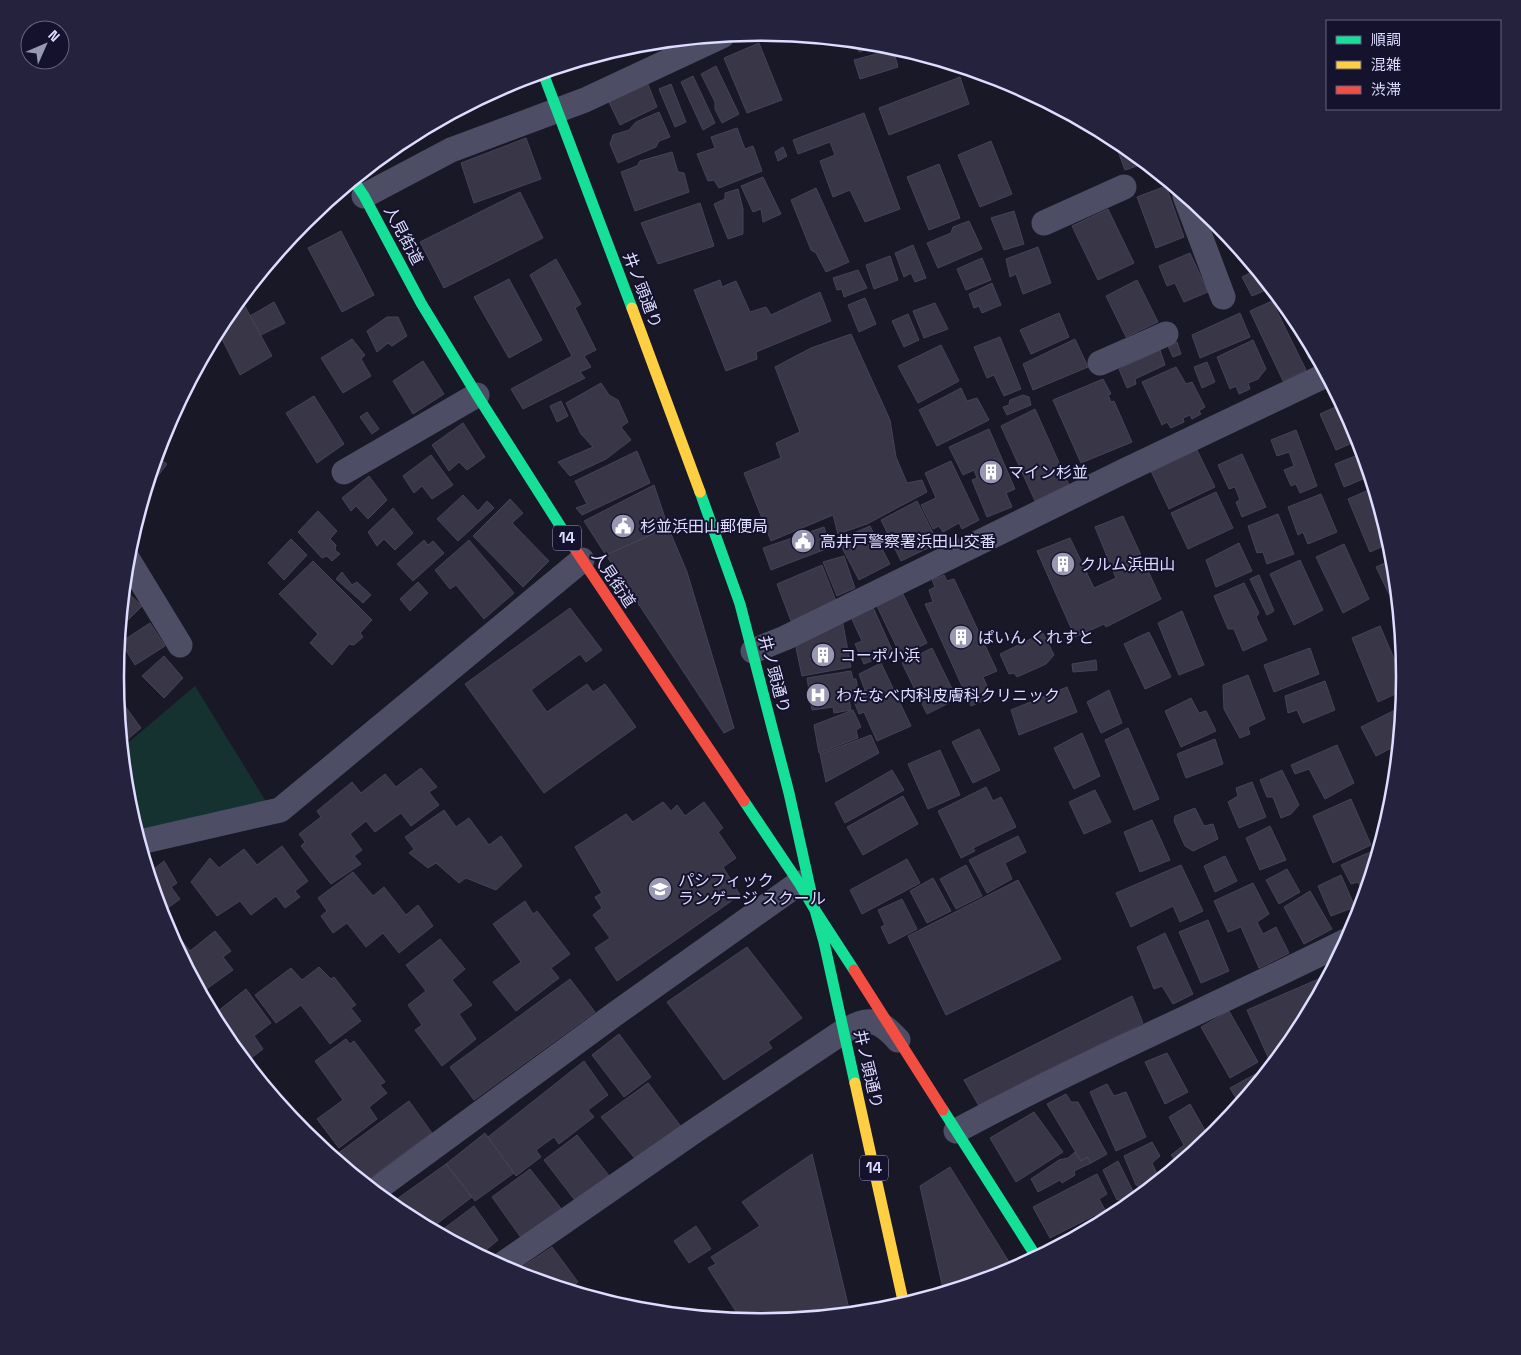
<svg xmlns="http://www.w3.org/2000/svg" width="1521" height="1355" viewBox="0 0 1521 1355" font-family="'Space Grotesk','Noto Sans JP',sans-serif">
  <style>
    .green { fill: #163230 }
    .building { fill: #383647; stroke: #454358 }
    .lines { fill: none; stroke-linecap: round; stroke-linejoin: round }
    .street { stroke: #4d4e66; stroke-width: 25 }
    .fast { stroke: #16e098; stroke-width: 11 }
    .slow { stroke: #ffcf43; stroke-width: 11 }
    .jam { stroke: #f24e42; stroke-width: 11 }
    .labels { text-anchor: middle; stroke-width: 4; stroke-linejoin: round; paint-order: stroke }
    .shield { fill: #14122c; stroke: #a1a0c0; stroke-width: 1 }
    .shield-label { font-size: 15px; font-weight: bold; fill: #deddff }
    .street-label { font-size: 16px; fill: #deddff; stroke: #14122c }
    .poi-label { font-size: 16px; fill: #deddff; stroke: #14122c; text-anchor: start }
    .rim { fill: none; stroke: #deddff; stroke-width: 2.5 }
  </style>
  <rect width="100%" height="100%" fill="#191826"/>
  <path class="green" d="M195 686 270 808 138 837 130 811 138 804 127 790 122 748Z"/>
  <path class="building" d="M855 42 881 44 859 52Z
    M652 43 615 56 613 51 635 45Z
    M759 43 782 100 747 113 724 58Z
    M887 51 890 57 895 56 898 67 860 79 854 60Z
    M914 53 928 57 917 61Z
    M716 66 739 114 722 123 715 109V102L701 74Z
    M693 76 715 123 703 130 681 82Z
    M960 77 969 104 889 135 879 108Z
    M647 82 657 107 620 125 609 102Z
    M671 84 686 122 675 127 659 89Z
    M659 112 670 137 659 141 656 147 618 163 610 144 613 135 629 130 636 122Z
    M864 113 900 209 865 222 850 190 833 197 820 161 835 155 830 142 798 154 793 140Z
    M737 128 745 149 753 146 762 171 719 188 714 180 708 181 697 154 715 148 711 137Z
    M526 138 541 179 474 203 461 163Z
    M1113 138 1119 141 1146 163 1125 170Z
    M991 141 1012 194 980 207 958 155Z
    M783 147 787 156 778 161 775 152Z
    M672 152 678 172 684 173 689 192 635 211 621 172 637 166 640 161Z
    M939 164 960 218 929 230 907 177Z
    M763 177 781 214 763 222 761 209 753 212 741 186Z
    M1166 186 1184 237 1156 248 1137 197Z
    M816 188 849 262 826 272 816 253 811 250 791 200Z
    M738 189 743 209V234L728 239 714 204 725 199V193Z
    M520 192 543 238 444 288 420 242Z
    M700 203 714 246 658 264 641 223Z
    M1108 209 1134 263 1098 280 1072 226Z
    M1014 211 1024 244 1004 250 991 218Z
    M969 221 982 249 938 268 927 243 951 233 953 227Z
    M341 231 374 295 342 312 308 248Z
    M913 245 926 278 915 282 911 273 904 277 895 253Z
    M1038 247 1051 283 1023 294 1016 274 1010 277 1006 259Z
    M1190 253 1208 292 1184 302 1175 283 1167 286 1159 266Z
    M890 256 898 280 874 289 866 265Z
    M1245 257 1271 288 1252 296 1242 277 1252 272Z
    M982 258 991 280 966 290 957 269Z
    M556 259 581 304 575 308 596 350 584 356 591 367 580 372 585 378 523 409 511 389 572 356 530 275Z
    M858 270 867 288 844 297 842 289 837 290 833 278Z
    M509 279 542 340 509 358 474 297Z
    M720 280 722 287 736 281 750 312 766 307 771 315 820 292 831 321 756 352 757 359 726 371 694 290Z
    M1137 280 1158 322 1126 337 1106 296Z
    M992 283 1001 305 982 313 979 306 974 308 969 294Z
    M865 298 876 324 859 332 848 305Z
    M241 299 272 356 240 375 218 331 224 319Z
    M1272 301 1306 370 1283 381 1250 311Z
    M274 302 285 323 261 335 250 316Z
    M935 303 948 329 924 338 913 311Z
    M1059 313 1069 337 1031 354 1020 330Z
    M1240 313 1250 337 1200 358 1192 335Z
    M908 314 919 340 904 347 892 321Z
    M387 317H398L407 336 392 346 388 343 377 352 367 331Z
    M1300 325 1316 356 1309 359 1295 327Z
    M851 334 890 420 896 457 907 483 922 480 927 492 867 524 838 534 833 515 771 541 744 473 781 458 776 443 800 432 775 367 811 348Z
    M1000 337 1021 389 1004 396 994 375 987 378 974 347Z
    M352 339 365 355 361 359 371 376 343 393 321 358Z
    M1075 339 1088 367 1033 390 1023 364Z
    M1253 340 1266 369 1258 379 1248 383 1250 389 1239 394 1236 386 1230 389 1217 357Z
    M1177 342 1181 354 1173 357 1168 346Z
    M941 345 959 381 918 403 898 366Z
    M1160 350 1165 365 1135 379 1136 384 1127 388 1119 369Z
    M423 361 444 394 413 414 393 381Z
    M1207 362 1215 382 1202 388 1194 367Z
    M1176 367 1186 384 1192 382 1205 407 1199 411 1201 414 1192 419 1190 415 1183 418 1184 422 1171 428 1167 422 1162 425 1142 382Z
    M1103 379 1111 394 1108 395 1111 402 1114 401 1132 442 1081 463 1053 400Z
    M601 383 609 395 618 400 628 422 621 427 631 440 606 459 570 476 558 462 593 447 581 434 566 403Z
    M961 388 967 401 977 398 989 420 937 446 919 410Z
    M1023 395 1029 397 1031 405 1007 415 1003 407 1009 405 1010 400Z
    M314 396 344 444 317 463 286 413Z
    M561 401 568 416 557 422 550 406Z
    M1342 404 1357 431 1359 440 1336 450 1320 414Z
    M1035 409 1069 485 1035 501 1001 426Z
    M367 412 379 429 372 434 360 417Z
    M463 423 485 457 467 470 459 462 449 471 432 445Z
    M989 429 1015 489 1006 493 1012 507 987 517 972 480 977 478 974 470 963 475 949 447Z
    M1296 430 1317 486 1300 493 1296 484 1291 486 1284 470 1294 466 1289 452 1277 456 1271 440Z
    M1196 448 1215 487 1169 509 1150 469Z
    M637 451 650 483 582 515 576 508 587 504 575 481Z
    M1363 453 1370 476 1344 487 1335 464Z
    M1242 454 1266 507 1242 517 1236 502 1240 500 1235 487 1229 489 1218 465Z
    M431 455 453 485 432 499 422 486 414 493 403 476Z
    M157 457 167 464 147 490V489Z
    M951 461 979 520 962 529 959 523 943 532 939 526 933 529 921 505 936 498 925 473Z
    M369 476 387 500 368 519 356 506 351 511 342 498Z
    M654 485 668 527 606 555 584 521Z
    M1371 489 1383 517 1390 543 1370 552 1348 499Z
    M1216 492 1233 528 1188 549 1171 513Z
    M1321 494 1337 532 1308 544 1303 532 1298 535 1288 507Z
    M463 495 478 511 487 501 494 508 458 541 437 519Z
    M510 499 523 513 512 523 549 561 523 587 473 536Z
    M917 501 938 543 901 561 881 520Z
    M393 508 413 533 395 550 384 539 377 546 368 532Z
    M318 511 337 531 330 539 336 545 335 550 340 554 332 561 327 556 322 558 298 532Z
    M1278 514 1294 554 1267 564 1263 552 1257 553 1248 526Z
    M1123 516 1161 599 1106 627 1104 624 1075 637 1037 551 1070 538 1094 588 1116 578 1095 527Z
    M870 526 890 564 859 580 838 540Z
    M668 527 687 572 734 728 724 733 606 555Z
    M824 527 831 547 771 570 763 548Z
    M291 539 307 555 284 580 268 563Z
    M424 540 428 545 433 541 444 553 413 581 397 564Z
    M469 540 514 593 484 619 456 585 450 589 435 570Z
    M1239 543 1252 571 1216 587 1206 560Z
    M1344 544 1369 599 1343 613 1316 557Z
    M844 556 855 588 837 596 823 562Z
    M1394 559 1397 590 1389 594 1376 567Z
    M1300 560 1323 610 1294 625 1270 574Z
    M313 561 372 620 360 633 363 637 354 645 349 644 332 665 310 643 318 634 279 594Z
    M822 565 836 601 791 621 777 584Z
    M342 572 352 585 357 582 371 595 363 603 336 579Z
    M944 575 947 581 954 579 997 671 983 677 992 697 971 706 925 604 933 602 929 590 935 587 932 580Z
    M1259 575 1274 611 1267 615 1250 579Z
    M418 582 428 593 410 611 400 599Z
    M1244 583 1259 613 1256 617 1267 640 1243 651 1234 629H1228L1214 596Z
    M126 591 142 606 120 628 124 593Z
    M902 592 927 643 901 656 876 604Z
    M872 605 893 652 864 664 855 644 862 641 850 615Z
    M570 608 602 650 586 662 580 654 531 690 547 712 587 684 593 692 605 684 636 727 544 793 465 684Z
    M1182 611 1204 665 1179 675 1158 623Z
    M842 619 851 667 802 676 795 643Z
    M150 623 165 646 135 665 121 642Z
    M1380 626 1405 684 1404 690 1378 702 1352 638Z
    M1149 632 1171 677 1145 689 1124 644Z
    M1043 633 1054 655 1046 664 1017 677 1014 673 1009 674 1000 654Z
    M1402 646 1404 666 1396 649Z
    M932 648 957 699 927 714 902 663Z
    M1310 648 1319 674 1274 692 1264 665Z
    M164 656 183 678 164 698 142 676Z
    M1096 660 1097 670 1073 672 1072 664Z
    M881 663 911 726 877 741 864 712 859 714 852 696 865 690 859 674Z
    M851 671 853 679H856L858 691 848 692 851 710 834 713 833 707 812 710 807 678Z
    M1248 675 1265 719 1248 727 1250 734 1240 738 1224 709 1223 685Z
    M1325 681 1335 710 1303 723 1297 710 1288 713 1285 696Z
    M1067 687 1077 712 1019 735 1011 710Z
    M1109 690 1122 723 1101 733 1087 702Z
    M117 695 141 728 122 744Z
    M1191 698 1199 713 1206 711 1216 731 1181 747 1165 711Z
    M1403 706 1399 744 1376 756 1361 727Z
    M853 710 861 727 856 730 858 738 819 753 814 725Z
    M1128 728 1159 799 1134 810 1105 740Z
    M979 729 1000 770 973 783 952 742Z
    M1082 733 1100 776 1074 789 1054 748Z
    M871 735 879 753 826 782 820 754Z
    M1215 739 1223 764 1186 778 1177 754Z
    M1337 745 1354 783 1325 799 1309 769 1295 774 1291 765Z
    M940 750 960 795 928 809 908 764Z
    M421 768 437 787 429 792 439 805 411 826 401 813 375 832 366 821 350 834 362 850 354 856 361 864 331 884 301 846 305 842 299 834 321 817 317 811 352 782 361 793 385 774 396 787Z
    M892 770 904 790 845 823 835 803Z
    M1282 770 1299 805 1291 814 1281 818 1273 797H1267L1260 780Z
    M1252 782 1266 817 1239 828 1228 802 1238 796 1236 788Z
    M986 787 993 801 1001 797 1016 827 973 848 975 851 961 858 938 811Z
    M1095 790 1111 822 1084 834 1069 802Z
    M903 796 918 824 863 855 847 827Z
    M1351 799 1371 845 1333 863 1313 816Z
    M663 802 671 811 677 805 685 816 704 802 723 828 718 832 736 858 723 867 740 895 617 981 595 948 610 938 593 915 602 908 595 897 602 893 575 847 626 814 633 822Z
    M1195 808 1204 826 1213 824 1218 839 1193 851 1185 846 1174 821 1175 816Z
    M444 810 456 827 469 818 489 845 501 836 522 866 496 890 466 878 459 883 436 863 428 868 409 853 414 849 405 837Z
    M1152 820 1170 860 1140 872 1124 832Z
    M1270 826 1286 860 1260 870 1246 838Z
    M1018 836 1026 852 1005 863 1012 879 987 893 969 860Z
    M282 846 308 881 295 891 300 897 285 908 276 896 251 915 240 901 217 916 191 882 210 858 219 868 244 849 257 865Z
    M1377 849 1378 852 1365 896 1358 882 1351 884 1341 865Z
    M1225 856 1237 881 1215 892 1204 866Z
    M907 859 920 883 862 914 850 890Z
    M164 861 177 883 171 887 180 899 161 913 149 873Z
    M966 865 982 896 956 909 940 879Z
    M1181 865 1203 911 1180 922 1173 906 1131 927 1116 893Z
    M1287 869 1300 892 1279 904 1266 880Z
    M353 872 373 896 384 887 406 915 418 905 433 926 399 953 383 933 366 947 347 923 333 933 321 916 327 911 318 898Z
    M1341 875 1355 907 1331 916 1318 886Z
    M933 878 951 911 927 923 910 891Z
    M1018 880 1061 959 946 1015 908 936Z
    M1253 883 1269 914 1257 922 1263 934 1276 927 1289 953 1259 968 1241 927 1228 932 1214 901Z
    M1310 891 1332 929 1304 944 1284 907Z
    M902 899 917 929 889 944 881 927 885 925 878 910Z
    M525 901 533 914 537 911 570 954 551 968 559 978 516 1011 493 982 521 962 493 924Z
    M1208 920 1229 971 1201 983 1179 932Z
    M215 931 231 951 223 957 233 970 201 993 173 941 179 937 190 951Z
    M1165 933 1193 994 1173 1004 1162 986 1154 989 1137 947Z
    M440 939 465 969 452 980 472 1005 459 1014 476 1039 442 1066 415 1030 422 1025 408 1005 426 991 406 965Z
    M747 947 802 1018 768 1042 772 1048 724 1080 667 1002Z
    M319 967 331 979 334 977 356 1005 351 1008 361 1021 330 1044 301 1005 276 1023 255 995 291 968 302 980Z
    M1330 974 1297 1036 1272 1066 1247 1010Z
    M570 979 595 1012 474 1100 450 1067Z
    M246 989 271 1023 254 1036 263 1049 246 1062 224 1036 213 1015Z
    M1132 996 1143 1023 979 1106 964 1080Z
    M1229 1011 1258 1062 1230 1078 1201 1027Z
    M619 1034 651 1077 624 1097 592 1055Z
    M346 1039 350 1044 354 1041 385 1082 380 1085 387 1093 369 1107 377 1119 339 1148 317 1119 343 1100 315 1061Z
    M1167 1053 1188 1092 1165 1104 1145 1062Z
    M584 1061 608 1095 588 1110 594 1117 559 1144 554 1137 536 1150 541 1157 516 1176 488 1137Z
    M1261 1071 1264 1076 1240 1105 1230 1088Z
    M648 1083 682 1128 637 1161 601 1117Z
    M1107 1084 1114 1096 1126 1092 1146 1137 1116 1151 1090 1092Z
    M1066 1094 1071 1102H1078L1107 1154 1091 1163 1087 1157 1081 1161 1047 1104Z
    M409 1101 432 1133 364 1182 333 1157Z
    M1190 1104 1210 1139 1178 1164 1171 1155 1184 1145 1169 1117Z
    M1034 1112 1063 1152 1016 1182 990 1138Z
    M485 1133 514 1173 475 1201 446 1164Z
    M577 1135 610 1177 577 1203 544 1160Z
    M1152 1142 1160 1156 1152 1163 1160 1180 1144 1189 1136 1185 1124 1156Z
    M1075 1152 1081 1161 1087 1157 1091 1163 1074 1171 1075 1175 1062 1183 1060 1180 1038 1192 1031 1179 1059 1160 1068 1158Z
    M812 1154 850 1313 760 1322 742 1321 708 1268 716 1264 711 1257 760 1226 742 1202Z
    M1118 1161 1135 1195 1117 1200 1103 1170Z
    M446 1164 472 1197 430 1229 402 1214 390 1204Z
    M950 1167 1014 1270 1007 1274 944 1293 920 1186Z
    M530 1169 563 1211 522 1239 492 1197Z
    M1097 1174 1107 1194 1099 1199 1105 1210 1050 1238 1033 1207Z
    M474 1206 498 1240 480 1255 438 1233Z
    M696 1226 711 1249 689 1263 674 1241Z
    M552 1247 578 1282 568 1290 513 1273Z
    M600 1292 606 1301 591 1297Z"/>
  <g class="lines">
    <path class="street" d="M364 196 451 150 585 100 722 36
      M1185 196 1223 297
      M1044 223 1124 187
      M1100 363 1166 334
      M344 472 477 395
      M127 558 180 645
      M753 651 785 638 1124 471 1326 375
      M140 842 280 810 582 560
      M956 1131C1084 1062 1218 1005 1348 940
      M374 1191 615 1014 799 883
      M500 1266 696 1130 844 1031C869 1017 878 1018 898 1040"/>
    <path class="fast" d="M543 73 632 308
      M354 181 364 196 421 303 477 395 573 546
      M700 492 740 604 789 793 815 910 854 970
      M744 801 799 883 815 910 824 942 855 1083
      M943 1110 1037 1258"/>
    <path class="slow" d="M632 308 700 492
      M855 1083 904 1305"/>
    <path class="jam" d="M573 546 744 801
      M854 970 943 1110"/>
  </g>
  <defs>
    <g id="building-disc" transform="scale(1.25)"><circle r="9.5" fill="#9998b3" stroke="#14122c"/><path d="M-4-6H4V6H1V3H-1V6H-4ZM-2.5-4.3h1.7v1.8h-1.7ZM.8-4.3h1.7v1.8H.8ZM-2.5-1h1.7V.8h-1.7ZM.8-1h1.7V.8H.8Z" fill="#fff"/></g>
    <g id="civic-disc" transform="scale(1.25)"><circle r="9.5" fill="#9998b3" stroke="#14122c"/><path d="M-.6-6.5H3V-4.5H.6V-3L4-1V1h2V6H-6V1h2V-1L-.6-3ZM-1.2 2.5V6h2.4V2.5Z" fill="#fff"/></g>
    <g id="hospital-disc" transform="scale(1.25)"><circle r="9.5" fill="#9998b3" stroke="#14122c"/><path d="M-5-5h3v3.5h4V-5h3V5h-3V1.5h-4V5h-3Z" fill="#fff"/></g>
    <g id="school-disc" transform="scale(1.25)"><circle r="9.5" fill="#9998b3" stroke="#14122c"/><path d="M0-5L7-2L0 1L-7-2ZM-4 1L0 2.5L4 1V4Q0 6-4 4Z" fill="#fff"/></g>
  </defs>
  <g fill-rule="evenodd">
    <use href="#building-disc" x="991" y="472"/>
    <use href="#civic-disc" x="623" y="526"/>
    <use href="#civic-disc" x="803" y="541"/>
    <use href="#building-disc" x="1063" y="564"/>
    <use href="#building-disc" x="961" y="637"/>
    <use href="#building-disc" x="823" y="655"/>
    <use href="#hospital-disc" x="818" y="695"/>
    <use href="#school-disc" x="660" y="889"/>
  </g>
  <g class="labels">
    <g class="shield">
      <rect x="553" y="525.5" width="28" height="25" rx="4"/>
      <rect x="860" y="1155.5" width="28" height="25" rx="4"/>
    </g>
    <g class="shield-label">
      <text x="567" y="543">14</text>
      <text x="874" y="1173">14</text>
    </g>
    <g class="street-label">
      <text transform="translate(404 235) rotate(62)" y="6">人見街道</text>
      <text transform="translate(643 290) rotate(69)" y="6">井ノ頭通り</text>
      <text transform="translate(614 579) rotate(56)" y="6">人見街道</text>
      <text transform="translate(775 674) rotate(75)" y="6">井ノ頭通り</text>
      <text transform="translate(869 1069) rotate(77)" y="6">井ノ頭通り</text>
    </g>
    <g class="poi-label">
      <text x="1008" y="478">マイン杉並</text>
      <text x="640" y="532">杉並浜田山郵便局</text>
      <text x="820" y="547">高井戸警察署浜田山交番</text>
      <text x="1080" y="570">クルム浜田山</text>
      <text x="978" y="643">ぱいん くれすと</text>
      <text x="840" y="661">コーポ小浜</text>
      <text x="836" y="701">わたなべ内科皮膚科クリニック</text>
      <text x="678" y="886">パシフィック<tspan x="678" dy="18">ランゲージ スクール</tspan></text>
    </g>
  </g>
  <path d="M0 0H1521V1355H0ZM124 677a636 636 0 1 1 1272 0a636 636 0 1 1-1272 0Z" fill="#24223d" fill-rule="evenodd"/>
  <path class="rim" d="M124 677a636 636 0 1 1 1272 0a636 636 0 1 1-1272 0Z"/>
  <rect x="1326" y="20" width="175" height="90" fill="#14122c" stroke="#656380"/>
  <rect x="1336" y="36" width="25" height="8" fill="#16e098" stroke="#656380"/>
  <text x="1371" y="45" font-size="15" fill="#deddff">順調</text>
  <rect x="1336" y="61" width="25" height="8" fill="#ffcf43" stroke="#656380"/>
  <text x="1371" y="70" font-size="15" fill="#deddff">混雑</text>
  <rect x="1336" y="86" width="25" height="8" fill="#f24e42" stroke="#656380"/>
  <text x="1371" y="95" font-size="15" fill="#deddff">渋滞</text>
  <g transform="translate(45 45) rotate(45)"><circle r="24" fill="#14122c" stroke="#656380"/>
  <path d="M0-4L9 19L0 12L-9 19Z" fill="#9998b3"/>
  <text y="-8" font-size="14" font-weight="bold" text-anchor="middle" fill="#deddff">N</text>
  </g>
</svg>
